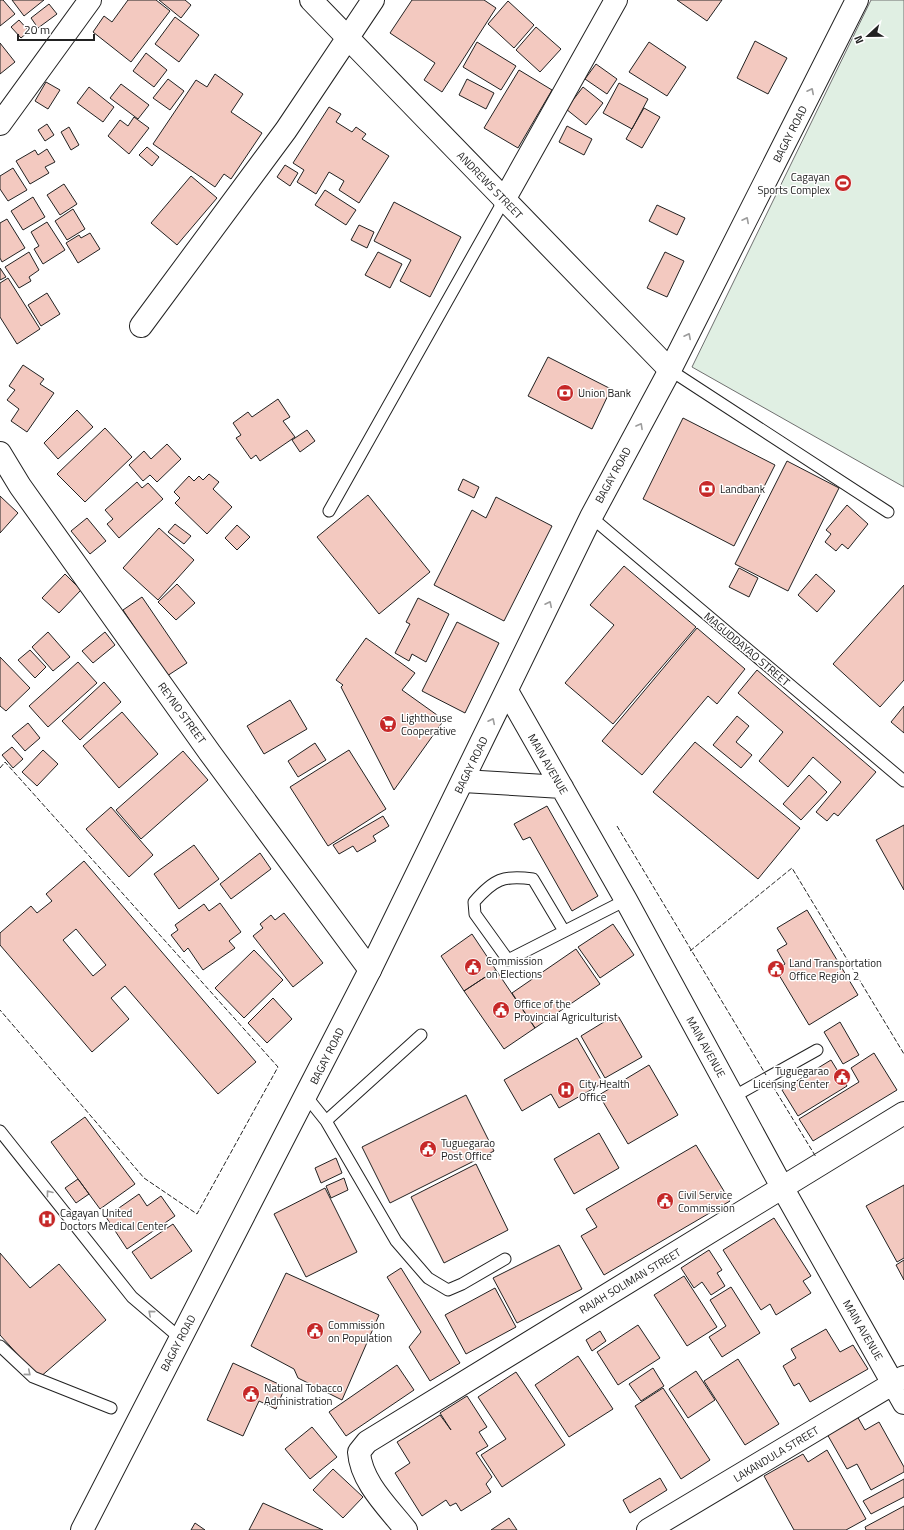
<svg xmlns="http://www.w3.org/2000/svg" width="904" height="1530" viewBox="0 0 904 1530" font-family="'Titillium Web',sans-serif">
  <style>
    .green { fill: #e0efe3; stroke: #6f6f6f }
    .building { fill: #f3c9c0; stroke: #222; fill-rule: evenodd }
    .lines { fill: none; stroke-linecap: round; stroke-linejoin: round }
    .service-casing { stroke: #222; stroke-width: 13 }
    .minor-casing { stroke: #222; stroke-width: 24 }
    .secondary-casing { stroke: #222; stroke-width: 24 }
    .service { stroke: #fff; stroke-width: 11 }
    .minor { stroke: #fff; stroke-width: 22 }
    .secondary { stroke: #fff; stroke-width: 22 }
    .fence { stroke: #222; stroke-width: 1; stroke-dasharray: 5 2; stroke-linecap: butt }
    .oneway { stroke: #9c9c9c }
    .labels { text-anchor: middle; stroke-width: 3; stroke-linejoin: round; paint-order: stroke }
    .street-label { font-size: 11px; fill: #222; stroke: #fff }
    .poi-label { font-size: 11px; fill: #222; stroke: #fff; text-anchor: start }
  </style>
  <rect width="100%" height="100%" fill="#fff"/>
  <path class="green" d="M871 0H904V487L692 367Z"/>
  <path class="building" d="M0 0H3L15 14 0 26Z
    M12 0H44L24 16Z
    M128 0H156L170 11 131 62 93 32 104 16 112 22Z
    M159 0H185L191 5 181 18Z
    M412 0H484L496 8 442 92 424 80 435 63 390 33Z
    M677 0H722L707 21Z
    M508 1 534 25 514 48 488 24Z
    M49 4 57 14 38 28 31 18Z
    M175 17 199 35 179 62 155 44Z
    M19 20 29 31 21 38 11 27Z
    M536 27 561 49 540 72 516 50Z
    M755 41 787 58 768 94 737 78Z
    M477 42 516 66 501 90 463 67Z
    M649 42 686 67 667 96 629 72Z
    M0 43 15 62 0 74Z
    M146 53 167 70 154 87 133 71Z
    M596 64 617 79 607 94 585 79Z
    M519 70 552 90 518 148 484 128Z
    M215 74 243 94 231 112 262 133 231 179 224 174 215 187 153 144 196 80 207 87Z
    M168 79 184 91 170 110 153 98Z
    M467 79 494 93 486 109 459 95Z
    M46 82 60 90 48 109 35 101Z
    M619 83 648 99 632 129 603 113Z
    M121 84 149 105 138 119 110 98Z
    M89 87 114 107 103 122 77 103Z
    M583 87 603 103 586 125 566 109Z
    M329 107 341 114 336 122 352 132 356 127 366 134 362 139 389 156 359 203 339 190 344 181 329 172 316 194 297 182 304 170 293 163Z
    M644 108 660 117 642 148 626 139Z
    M134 117 149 128 129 154 108 136 120 120 128 126Z
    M47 124 54 135 45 141 38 130Z
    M567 126 592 139 584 155 559 142Z
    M69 127 79 145 71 150 61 132Z
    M147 147 159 157 152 166 139 155Z
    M47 149 55 162 45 167 49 173 30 184 16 161 35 150 38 155Z
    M285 165 298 173 290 186 277 177Z
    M13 168 27 190 8 201 0 189V176Z
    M191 176 217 198 177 245 151 223Z
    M64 184 77 204 60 215 47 195Z
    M325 190 356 210 346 225 315 205Z
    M33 197 45 217 23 230 11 211Z
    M394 202 461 237 430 297 400 281 411 260 374 241Z
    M657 205 685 218 677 235 649 221Z
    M73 209 85 229 67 240 55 221Z
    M7 219 25 248 2 262 0 258V223Z
    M47 222 65 250 43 264 34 249 39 246 31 232Z
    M359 225 374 232 367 248 351 240Z
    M90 233 100 249 78 263 66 243 79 235 81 238Z
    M29 252 39 270 29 277 31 281 19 288 5 267Z
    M378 252 402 264 390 288 365 275Z
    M665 252 684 261 667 297 647 288Z
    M0 268 6 277 0 280Z
    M8 278 40 329 17 344 0 317V283Z
    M47 293 60 314 41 326 28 305Z
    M548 357 611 389 592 429 528 396Z
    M23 365 44 379 40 384 54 393 27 432 11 421 19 409 7 400 15 390 9 386Z
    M278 399 290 417 283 421 295 437 260 461 256 455 251 459 236 438 241 435 233 423 248 412 252 417Z
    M77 410 93 427 58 459 44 443Z
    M683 418 775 465 734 546 643 499Z
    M105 428 132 457 85 502 57 474Z
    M307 430 315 441 300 452 292 440Z
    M167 444 181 459 157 482 150 475 143 481 129 465 144 451 151 459Z
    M787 461 839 488 788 591 735 564Z
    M209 474 219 482 213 489 232 507 207 534 175 503 180 498 174 492 189 476 194 481 199 476 203 480Z
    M463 479 479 487 474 498 458 490Z
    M137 482 142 488 148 483 163 499 119 538 107 524 113 519 105 510Z
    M368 495 430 572 379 614 317 537Z
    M0 496 18 513 0 533Z
    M496 497 552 526 504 621 434 585 472 510 486 518Z
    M847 505 868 524 848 549 842 544 836 551 825 542 831 534 826 530Z
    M87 518 106 541 90 554 71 531Z
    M175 524 191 536 184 544 168 532Z
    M237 525 250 537 237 550 225 538Z
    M159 528 194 560 158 600 123 568Z
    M624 566 696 627 613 724 565 683 614 625 590 605Z
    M739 568 758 578 749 597 729 587Z
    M65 574 81 590 59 613 42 598Z
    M816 574 835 591 817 612 798 595Z
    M177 584 195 603 176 620 158 602Z
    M904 585V680L880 707 833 664Z
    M142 597 187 663 167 676 123 610Z
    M418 598 449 614 426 662 412 654 409 661 395 653 410 624 406 622Z
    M457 622 499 643 465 713 422 691Z
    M697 628 745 669 717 704 708 696 642 775 602 741Z
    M48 632 70 657 53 671 32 647Z
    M105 632 115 645 93 663 82 651Z
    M366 638 415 673 402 690 444 720 394 790 341 687 343 685 336 680Z
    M30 650 46 667 35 678 18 660Z
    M0 657 30 688 6 711 0 706Z
    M78 662 97 683 48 727 29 706Z
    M757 670 876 772 838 816 834 813 827 821 816 812 841 782 813 757 788 787 759 761 783 732 738 693Z
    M104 682 121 702 80 740 62 721Z
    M290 700 307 729 264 754 247 726Z
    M904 706V733L891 722Z
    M122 712 158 754 119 788 83 746Z
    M737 716 749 726 736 742 752 755 741 768 713 745Z
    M28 723 40 738 25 751 12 736Z
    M695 742 800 828 758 879 653 792Z
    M315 743 326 760 298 777 288 761Z
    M12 747 23 759 13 768 2 755Z
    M43 750 58 764 37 786 22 772Z
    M349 750 386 809 328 846 290 787Z
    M183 751 208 780 141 839 116 810Z
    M809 775 827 792 801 820 783 804Z
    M547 806 598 896 572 911 530 837 523 840 514 824Z
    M111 807 153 855 129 877 86 829Z
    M383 816 389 826 373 836 376 841 357 852 353 846 339 854 333 845Z
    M904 825V890L876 840Z
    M194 845 219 879 179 909 154 874Z
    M260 853 271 869 231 899 220 884Z
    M84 861 256 1062 218 1094 125 986 111 998 129 1019 92 1052 0 945V933L31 906 37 913 52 901 46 894ZM76 929 106 965 93 976 63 940Z
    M220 903 241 932 229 941 235 948 203 970 188 948 184 952 171 935 178 930 175 925 204 904 209 911Z
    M807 910 858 995 809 1025 776 970 785 964 777 950 787 944 777 928Z
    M284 913 323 963 293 987 253 936 263 928 260 924 271 915 275 920Z
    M613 924 634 955 600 978 578 947Z
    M472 934 496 970 464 991 441 956Z
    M576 949 600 984 535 1028 512 993Z
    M254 950 283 980 244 1018 215 988Z
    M496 970 535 1028 504 1049 464 991Z
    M273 998 292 1019 267 1043 248 1023Z
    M617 1014 642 1057 605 1078 581 1036Z
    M840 1022 859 1055 843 1064 824 1032Z
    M577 1038 603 1083 559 1108 551 1094 522 1111 504 1080Z
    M874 1053 897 1090 813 1141 799 1119 859 1082 851 1068Z
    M831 1060 847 1086 798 1116 782 1090Z
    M649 1065 678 1115 628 1144 599 1095Z
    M466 1095 494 1151 390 1203 362 1147Z
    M85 1117 135 1184 100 1209 51 1142Z
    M599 1133 619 1168 574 1194 554 1159Z
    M696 1145 730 1201 604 1275 581 1236 597 1227 586 1209Z
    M336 1158 342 1173 321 1183 315 1168Z
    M476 1164 508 1230 444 1263 411 1197Z
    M344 1178 348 1190 331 1198 326 1186Z
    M78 1179 89 1194 76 1203 65 1188Z
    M904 1185V1258L897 1262 866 1206Z
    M325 1188 357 1252 306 1277 274 1214Z
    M139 1194 147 1206 161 1196 175 1216 127 1249 106 1217Z
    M774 1218 811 1276 803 1281 811 1293 776 1315 770 1304 761 1310 723 1250Z
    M173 1224 192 1251 151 1279 132 1252Z
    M559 1245 582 1289 517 1323 493 1278Z
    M709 1250 722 1270 717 1273 725 1286 711 1295 702 1282 694 1288 681 1268Z
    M0 1253 30 1288 59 1264 106 1320 39 1378 0 1335Z
    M904 1260V1280L896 1265Z
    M401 1268 460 1363 430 1381 409 1347 421 1332 387 1277Z
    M286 1273 379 1315 342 1400 298 1378 294 1369 251 1346Z
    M684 1276 717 1327 687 1346 654 1295Z
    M731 1287 760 1333 722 1357 709 1337 726 1326 710 1300Z
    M495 1288 516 1327 466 1354 445 1315Z
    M638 1325 660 1358 618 1385 597 1352Z
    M826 1329 840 1352 853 1345 868 1369 810 1402 799 1383 794 1386 783 1366 796 1358 791 1349Z
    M600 1331 606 1341 592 1351 586 1340Z
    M578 1356 613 1409 569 1437 535 1385Z
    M738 1359 779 1424 745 1445 704 1381Z
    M233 1363 285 1387 276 1409 259 1401 243 1436 207 1420Z
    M397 1365 414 1390 346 1436 329 1412Z
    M653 1368 664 1386 641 1401 629 1384Z
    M696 1371 715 1400 688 1418 669 1389Z
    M516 1372 565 1445 502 1487 481 1455 506 1439 478 1397Z
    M663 1388 710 1460 681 1479 635 1406Z
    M467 1396 487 1427 479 1432 488 1446 476 1453 492 1477 486 1484 491 1492 461 1511 456 1503 450 1506 446 1500 422 1516 395 1473 410 1463 397 1442 440 1415 451 1430 440 1413Z
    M857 1416 865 1430 879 1422 904 1467V1472L871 1490 857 1464 847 1469 827 1434Z
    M312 1427 337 1457 310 1479 285 1449Z
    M827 1450 866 1519 846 1530H794L764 1476 803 1454 808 1462Z
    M333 1469 363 1497 343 1518 313 1490Z
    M660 1478 667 1490 630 1513 623 1500Z
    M904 1479V1497L871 1514 863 1501Z
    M263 1503 323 1530H249Z
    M904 1506V1530H866L865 1527Z
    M509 1518 517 1530H491Z
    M195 1523 205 1530H191Z"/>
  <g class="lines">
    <g class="service-casing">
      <path id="service" d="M670 370 888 512
        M329 511 504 200
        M591 517 904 781
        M564 931 533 879C503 875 494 879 474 902L475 914 508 960 626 900
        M306 1096 326 1121 396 1241 428 1278 448 1290 462 1284 505 1259
        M733 1097 817 1050
        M326 1121 421 1035
        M0 1131 132 1297 180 1338
        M0 1346 33 1377 111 1408"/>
    </g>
    <g class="minor-casing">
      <path id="minor" d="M311 0 670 370
        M504 200 616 0
        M141 326 286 130 373 0
        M0 453 20 486 210 753 370 970
        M507 691 626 900 782 1187 904 1403
        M463 781 562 787
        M406 1530C388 1507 361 1482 359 1452L367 1442 904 1113
        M648 1530 904 1377"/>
    </g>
    <g class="secondary-casing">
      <path id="secondary" d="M0 124 90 0
        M82 1530 370 970 591 517 670 370 857 0"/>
    </g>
    <use href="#service" class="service"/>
    <use href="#minor" class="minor"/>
    <use href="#secondary" class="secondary"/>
    <path class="fence" d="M0 768 5 762 278 1067 197 1214 144 1178 0 1010
      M617 826 766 1075
      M690 951 792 868 904 1054
      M769 1080 816 1157"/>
  </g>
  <defs><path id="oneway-chevron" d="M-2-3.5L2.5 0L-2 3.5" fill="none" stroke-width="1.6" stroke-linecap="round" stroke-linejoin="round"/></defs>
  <g class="oneway">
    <use href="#oneway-chevron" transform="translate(811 91) rotate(-63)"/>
    <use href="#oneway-chevron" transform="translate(746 220) rotate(-63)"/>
    <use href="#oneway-chevron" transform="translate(688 336) rotate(-63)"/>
    <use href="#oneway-chevron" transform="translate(640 426) rotate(-61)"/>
    <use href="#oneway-chevron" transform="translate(549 604) rotate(-64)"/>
    <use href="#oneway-chevron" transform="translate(492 721) rotate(-64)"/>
    <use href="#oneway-chevron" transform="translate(49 1193) rotate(-128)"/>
    <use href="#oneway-chevron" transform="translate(151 1313) rotate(-139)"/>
    <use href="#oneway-chevron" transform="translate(28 1373) rotate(40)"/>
  </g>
  <defs>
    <g id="stadium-disc" transform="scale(0.9)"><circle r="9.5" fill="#c62828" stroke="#fff"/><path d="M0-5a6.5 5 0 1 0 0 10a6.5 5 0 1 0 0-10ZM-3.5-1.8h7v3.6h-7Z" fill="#fff"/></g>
    <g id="bank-disc" transform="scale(0.9)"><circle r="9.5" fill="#c62828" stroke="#fff"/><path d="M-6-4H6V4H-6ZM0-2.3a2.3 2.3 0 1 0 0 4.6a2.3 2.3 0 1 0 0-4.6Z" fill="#fff"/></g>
    <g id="supermarket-disc" transform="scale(0.9)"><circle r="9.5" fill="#c62828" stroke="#fff"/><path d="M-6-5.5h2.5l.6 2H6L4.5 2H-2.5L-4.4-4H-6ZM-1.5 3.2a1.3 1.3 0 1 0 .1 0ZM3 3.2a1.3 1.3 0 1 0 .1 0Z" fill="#fff"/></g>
    <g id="civic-disc" transform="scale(0.9)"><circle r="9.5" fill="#c62828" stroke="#fff"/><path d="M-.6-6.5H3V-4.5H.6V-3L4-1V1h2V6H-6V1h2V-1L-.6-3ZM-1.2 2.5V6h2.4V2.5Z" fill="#fff"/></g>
    <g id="hospital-disc" transform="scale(0.9)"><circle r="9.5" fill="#c62828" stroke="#fff"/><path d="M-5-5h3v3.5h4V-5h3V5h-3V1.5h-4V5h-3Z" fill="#fff"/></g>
  </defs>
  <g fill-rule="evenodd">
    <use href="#stadium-disc" x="843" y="183"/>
    <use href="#bank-disc" x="565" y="393"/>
    <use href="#bank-disc" x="707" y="489"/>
    <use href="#supermarket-disc" x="388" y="724"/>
    <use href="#civic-disc" x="473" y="967"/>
    <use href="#civic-disc" x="776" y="969"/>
    <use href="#civic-disc" x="501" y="1010"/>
    <use href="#civic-disc" x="842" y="1077"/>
    <use href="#hospital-disc" x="566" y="1090"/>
    <use href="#civic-disc" x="428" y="1149"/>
    <use href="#civic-disc" x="665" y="1201"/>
    <use href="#hospital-disc" x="47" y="1219"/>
    <use href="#civic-disc" x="315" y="1331"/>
    <use href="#civic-disc" x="251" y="1394"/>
  </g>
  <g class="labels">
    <g class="street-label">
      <text transform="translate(790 134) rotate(-63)" y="4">BAGAY ROAD</text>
      <text transform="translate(490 185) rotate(46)" y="4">ANDREWS STREET</text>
      <text transform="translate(613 475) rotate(-61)" y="4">BAGAY ROAD</text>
      <text transform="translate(747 649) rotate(40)" y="4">MAGUDDAYAO STREET</text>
      <text transform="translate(182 713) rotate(54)" y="4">REYNO STREET</text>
      <text transform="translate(548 764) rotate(60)" y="4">MAIN AVENUE</text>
      <text transform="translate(471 765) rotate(-64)" y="4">BAGAY ROAD</text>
      <text transform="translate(706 1047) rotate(61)" y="4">MAIN AVENUE</text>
      <text transform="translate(327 1056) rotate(-63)" y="4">BAGAY ROAD</text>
      <text transform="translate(630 1281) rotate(-31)" y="4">RAJAH SOLIMAN STREET</text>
      <text transform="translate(863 1330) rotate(60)" y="4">MAIN AVENUE</text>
      <text transform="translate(178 1343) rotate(-62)" y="4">BAGAY ROAD</text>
      <text transform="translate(776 1454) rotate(-31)" y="4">LAKANDULA STREET</text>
    </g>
    <g class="poi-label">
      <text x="830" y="181" text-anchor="end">Cagayan<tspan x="830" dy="13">Sports Complex</tspan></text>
      <text x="578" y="397">Union Bank</text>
      <text x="720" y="493">Landbank</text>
      <text x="401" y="722">Lighthouse<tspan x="401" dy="13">Cooperative</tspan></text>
      <text x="486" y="965">Commission<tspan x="486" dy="13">on Elections</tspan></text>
      <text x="789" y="967">Land Transportation<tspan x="789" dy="13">Office Region 2</tspan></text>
      <text x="514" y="1008">Office of the<tspan x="514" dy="13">Provincial Agriculturist</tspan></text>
      <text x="829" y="1075" text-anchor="end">Tuguegarao<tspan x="829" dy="13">Licensing Center</tspan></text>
      <text x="579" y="1088">City Health<tspan x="579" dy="13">Office</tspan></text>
      <text x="441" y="1147">Tuguegarao<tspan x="441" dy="13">Post Office</tspan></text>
      <text x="678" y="1199">Civil Service<tspan x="678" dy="13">Commission</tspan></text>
      <text x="60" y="1217">Cagayan United<tspan x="60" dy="13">Doctors Medical Center</tspan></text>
      <text x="328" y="1329">Commission<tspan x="328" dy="13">on Population</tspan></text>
      <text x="264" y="1392">National Tobacco<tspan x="264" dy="13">Administration</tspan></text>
    </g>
  </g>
  <g transform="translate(868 36) rotate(248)" stroke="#ffffff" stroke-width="3" paint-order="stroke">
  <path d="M0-3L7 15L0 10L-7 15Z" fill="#222222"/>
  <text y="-6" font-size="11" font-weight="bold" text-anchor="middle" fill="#222222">N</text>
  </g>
  <path d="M18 34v6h76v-6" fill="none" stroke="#222222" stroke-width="2"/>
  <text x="24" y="34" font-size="12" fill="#222222" stroke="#ffffff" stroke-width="3" paint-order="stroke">20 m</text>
</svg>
